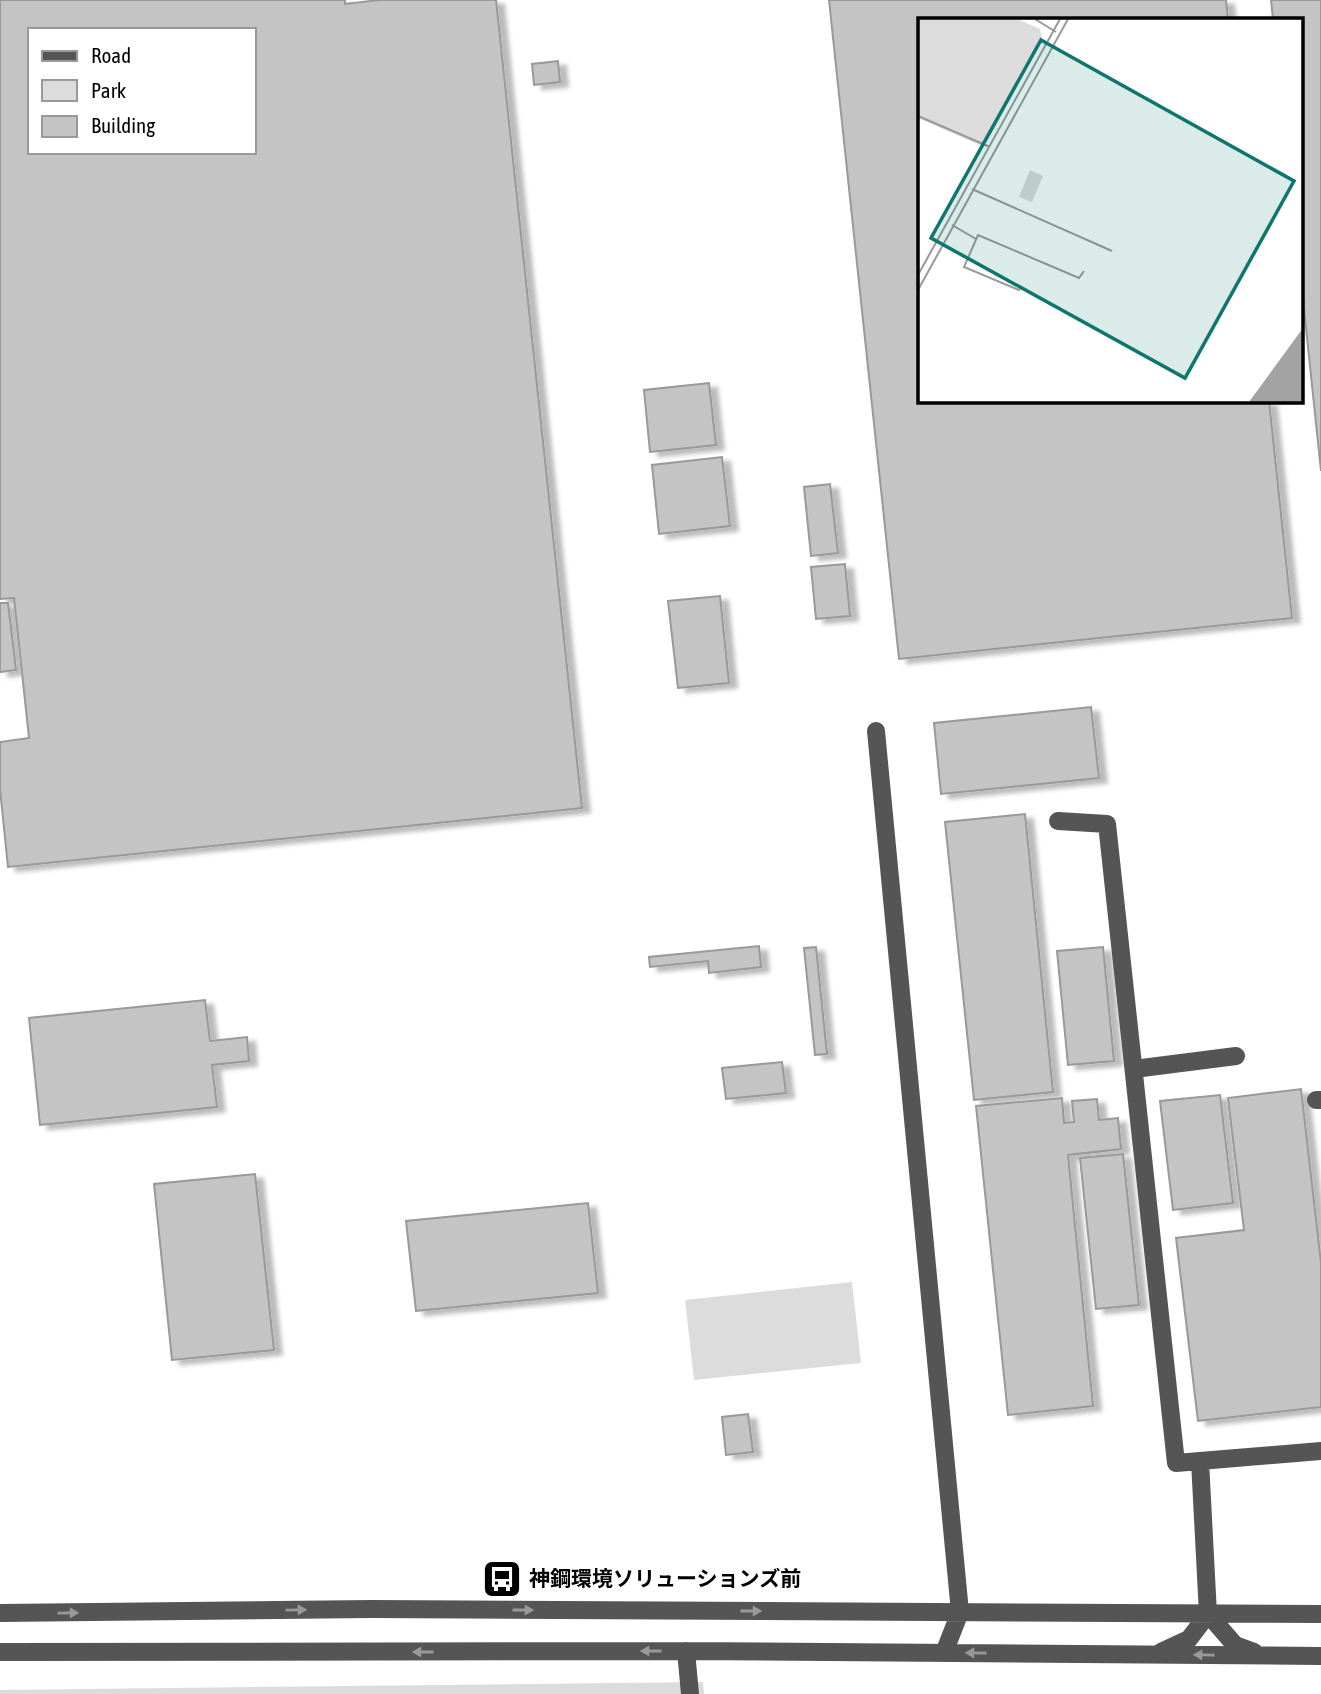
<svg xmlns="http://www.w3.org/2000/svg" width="1321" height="1694" viewBox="0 0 1321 1694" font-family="'Asap Condensed','Noto Sans JP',sans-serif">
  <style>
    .green { fill: #dcdcdc }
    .building { fill: #c4c4c4; stroke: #999; stroke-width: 2; fill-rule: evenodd; filter: url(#shadow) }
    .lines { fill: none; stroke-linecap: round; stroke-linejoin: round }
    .minor { stroke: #555; stroke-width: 18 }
    .oneway { fill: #999 }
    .labels { text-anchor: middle; stroke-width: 5; stroke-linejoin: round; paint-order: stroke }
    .poi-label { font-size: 21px; font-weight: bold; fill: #000; stroke: #fff; text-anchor: start }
    .inset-road { fill: none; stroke: #999; stroke-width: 2 }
    .view { fill: #0f766e; fill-opacity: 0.15; stroke: #0f766e; stroke-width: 3.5 }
    .inset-edge { fill: none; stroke: #000; stroke-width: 3.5 }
  </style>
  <defs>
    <filter id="shadow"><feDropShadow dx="8" dy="4.5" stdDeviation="2" flood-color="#0004"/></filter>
  </defs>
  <rect width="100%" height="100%" fill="#fff"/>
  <path class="green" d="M852 1282 861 1363 694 1380 685 1300Z
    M703 1682 704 1694H0V1690Z"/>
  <path class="building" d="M0 0H345V4L379 0H496L582 808 8 867 0 789V742L29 738 14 598 0 599ZM30 30H254V152H30Z
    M829 0H1226L1228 19H920V401H1269L1292 618 899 659Z
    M1271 0H1321V471L1302 290V19H1273Z
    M558 61 560 82 534 85 532 64Z
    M709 383 716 445 650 452 644 390Z
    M722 457 730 526 659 534 652 465Z
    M830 484 838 553 811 556 804 487Z
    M845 564 850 616 816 619 811 567Z
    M720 596 729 683 678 688 668 601Z
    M0 603H8L16 670 0 672Z
    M1091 707 1099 778 941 794 934 723Z
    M1025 814 1053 1092 974 1100 945 822Z
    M759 946 761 967 709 973 708 961 650 967 649 957Z
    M816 947 827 1054 815 1055 804 948Z
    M1103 947 1114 1061 1068 1065 1057 951Z
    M205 1000 210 1041 247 1037 249 1061 212 1065 217 1107 40 1125 29 1018Z
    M782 1062 786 1093 726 1099 722 1068Z
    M1301 1089 1321 1263V1407L1198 1421 1176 1238 1244 1230 1228 1098Z
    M1220 1095 1233 1203 1173 1210 1160 1101Z
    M1062 1098 1064 1123 1074 1122 1072 1101 1097 1099 1099 1120 1118 1118 1121 1149 1068 1155 1093 1406 1008 1415 976 1106Z
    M1123 1154 1139 1305 1096 1309 1080 1158Z
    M255 1174 274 1350 172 1360 154 1184Z
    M588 1203 598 1293 416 1311 406 1221Z
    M748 1414 753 1452 726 1455 722 1417Z"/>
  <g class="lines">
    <path class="minor" d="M876 731 960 1612 944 1653
      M1058 821 1107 824 1176 1463 1321 1451
      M1134 1069 1236 1056
      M1316 1100H1321
      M0 1613 372 1609 1321 1614
      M1208 1614 1235 1645 1254 1652
      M686 1651 690 1694
      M0 1652 686 1651 1321 1656
      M1161 1652 1189 1639 1208 1614 1200 1461"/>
  </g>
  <defs><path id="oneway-solid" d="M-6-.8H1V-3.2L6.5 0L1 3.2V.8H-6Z" transform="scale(1.75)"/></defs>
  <g class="oneway">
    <use href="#oneway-solid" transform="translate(296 1610) rotate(-1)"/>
    <use href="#oneway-solid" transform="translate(523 1610)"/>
    <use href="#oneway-solid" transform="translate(751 1611)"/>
    <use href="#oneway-solid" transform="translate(68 1613) rotate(-1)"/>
    <use href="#oneway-solid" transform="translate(651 1651) rotate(180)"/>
    <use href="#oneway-solid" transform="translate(423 1652) rotate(180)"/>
    <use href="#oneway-solid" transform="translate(976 1653) rotate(-179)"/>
    <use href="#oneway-solid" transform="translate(1204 1655) rotate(-179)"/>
  </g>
  <defs>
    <g id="bus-square" transform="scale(2.0125)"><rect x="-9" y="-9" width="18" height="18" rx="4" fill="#000" stroke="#fff"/><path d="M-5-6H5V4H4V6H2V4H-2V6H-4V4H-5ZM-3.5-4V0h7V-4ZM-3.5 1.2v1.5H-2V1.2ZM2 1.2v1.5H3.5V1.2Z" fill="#fff"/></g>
  </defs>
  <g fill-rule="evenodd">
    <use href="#bus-square" x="502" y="1579"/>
  </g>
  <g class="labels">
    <g class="poi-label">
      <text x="529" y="1586">神鋼環境ソリューションズ前</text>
    </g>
  </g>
  <g transform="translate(918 18)">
    <rect width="385" height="385" fill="#fff"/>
    <path d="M0 1H99L122 11 124 21 66 129 0 100ZM112 152 125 158 114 184 101 179Z" fill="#dcdcdc"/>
    <path d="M385 310V384H331Z" fill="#a3a3a3"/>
    <path class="inset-road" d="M117 1 138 14M0 98 72 129M54 171 194 233M34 207 58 221M0 257 142 1M103 268 101 272 46 249 60 217 161 260 166 253M0 272 150 1"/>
    <path class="view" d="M123 22 376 163 267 360 13 220Z"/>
    <rect width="385" height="385" class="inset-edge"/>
  </g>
  <rect x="28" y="28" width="228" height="126" fill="#ffffff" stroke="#999999" stroke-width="2"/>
  <rect x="42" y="51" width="35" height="10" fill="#555555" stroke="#999999" stroke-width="2"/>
  <text x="91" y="63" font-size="21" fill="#000000">Road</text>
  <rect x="42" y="80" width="35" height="21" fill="#dcdcdc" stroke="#999999" stroke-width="2"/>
  <text x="91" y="98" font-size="21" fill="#000000">Park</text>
  <rect x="42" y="116" width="35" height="21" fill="#c4c4c4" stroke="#999999" stroke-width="2"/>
  <text x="91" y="133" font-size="21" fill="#000000">Building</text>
</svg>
